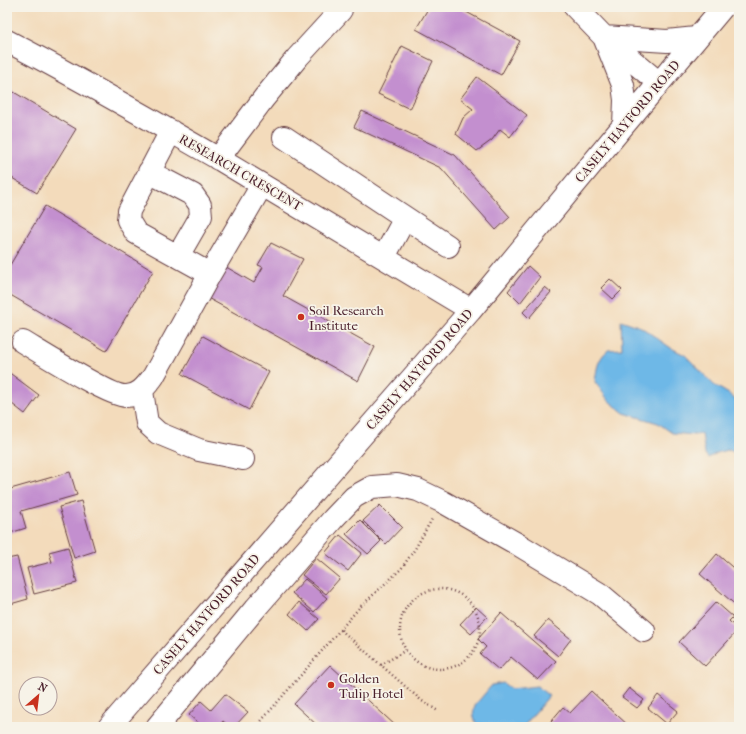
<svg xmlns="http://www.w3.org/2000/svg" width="746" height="734" viewBox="0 0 746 734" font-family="'IM FELL French Canon',serif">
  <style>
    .water { fill: #6eb8e7; stroke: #5c6c89 }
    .building { fill: #c38fcf }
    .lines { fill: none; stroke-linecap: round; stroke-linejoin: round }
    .minor-casing { stroke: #633b41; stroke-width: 24 }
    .path { stroke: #633b41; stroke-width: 2.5; stroke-dasharray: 1 3; stroke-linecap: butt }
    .minor { stroke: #fff; stroke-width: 22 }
    .poi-dot { fill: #c8321e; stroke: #f7f3e8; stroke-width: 1.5 }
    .labels { text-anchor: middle; stroke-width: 3.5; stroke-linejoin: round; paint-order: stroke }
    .street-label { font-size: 13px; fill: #4a1f2b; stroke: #f7f3e8 }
    .poi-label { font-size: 13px; fill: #4a1f2b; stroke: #f7f3e8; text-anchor: start }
  </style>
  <rect width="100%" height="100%" fill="#f7f3e8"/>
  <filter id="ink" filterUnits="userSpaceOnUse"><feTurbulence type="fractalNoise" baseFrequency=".025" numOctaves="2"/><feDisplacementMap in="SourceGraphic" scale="8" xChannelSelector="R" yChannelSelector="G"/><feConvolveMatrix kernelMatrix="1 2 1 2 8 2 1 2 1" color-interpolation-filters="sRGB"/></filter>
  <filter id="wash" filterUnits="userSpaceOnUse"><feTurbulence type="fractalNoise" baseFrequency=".012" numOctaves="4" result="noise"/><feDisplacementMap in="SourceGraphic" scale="16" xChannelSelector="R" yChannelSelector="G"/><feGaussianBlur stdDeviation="0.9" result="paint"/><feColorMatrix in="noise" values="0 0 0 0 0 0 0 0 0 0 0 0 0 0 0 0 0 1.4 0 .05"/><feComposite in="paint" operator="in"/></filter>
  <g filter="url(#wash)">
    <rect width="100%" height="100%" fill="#f3dbbb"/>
    <path class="water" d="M621 320 641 327 671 348 685 355 714 385 729 394 739 403V454L728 450 719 452 708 458 705 454 702 434 694 435 672 433 658 423 624 413 609 401 595 382C597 368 597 360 608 350L622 349Z
      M503 683 511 689 537 686 549 696 523 727H478L473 715 475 705 492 685Z"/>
    <g id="blocks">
      <path class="building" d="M429 7H457L520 41 501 75 416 29Z
        M402 46 433 61 410 109 378 94Z
        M477 77 527 115 510 137 500 129 492 140 477 151 456 134 463 118 473 109 460 99Z
        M12 91 76 129 37 193 7 175V98Z
        M362 111 455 155 510 217 496 230 441 168 354 127Z
        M45 206 153 271 106 351 7 293V270Z
        M271 243 303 259 283 296 375 347 358 381 204 296 221 264 254 283 263 267 258 265Z
        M528 266 540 277 520 303 508 291Z
        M610 279 622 290 613 299 601 288Z
        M545 287 551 292 529 318 523 312Z
        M203 336 269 372 249 410 182 374Z
        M7 371 39 395 25 414 7 400Z
        M70 472 77 495 21 511 26 528 7 534V490Z
        M81 501 95 551 74 558 59 507Z
        M380 505 402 527 386 544 363 521Z
        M360 520 381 541 368 554 346 534Z
        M340 535 362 553 348 571 325 553Z
        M68 547 77 583 34 594 27 568 52 562 49 552Z
        M717 554 739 573V608L700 574Z
        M17 557 28 599 7 605V559Z
        M316 558 340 578 326 594 302 575Z
        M305 579 327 598 314 612 292 593Z
        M299 602 319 619 308 631 289 614Z
        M716 602 733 617 729 621 738 630 705 666 679 642Z
        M476 607 487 617 471 634 460 624Z
        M501 613 556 661 538 680 511 657 499 670 480 654 486 647 478 639Z
        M548 620 571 639 558 656 534 636Z
        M330 665 397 727H319L294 704Z
        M629 688 644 700 637 708 622 697Z
        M591 691 630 727H546L563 707 570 713Z
        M225 694 248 712 234 727H230L223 721 218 727H203L189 715 201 701 211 710Z
        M658 695 678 711 667 724 648 708Z"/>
    </g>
  </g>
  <g filter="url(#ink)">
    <use href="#blocks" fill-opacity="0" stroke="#633b41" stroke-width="1"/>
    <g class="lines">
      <g class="minor-casing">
        <path id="minor" d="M575 7 604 37 659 83
          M7 41C79 78 149 119 219 159 303 209 387 259 471 310
          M624 125 625 100 623 85 604 37 667 41 696 38
          M171 131 129 211 128 220 136 233 210 274
          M284 137 448 246
          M218 159 264 98 297 58 341 10
          M149 172 193 195 200 205 201 216 178 256
          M384 257 405 218
          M23 342C40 352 111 397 126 396 139 396 146 386 153 377L210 274 262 185
          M142 391 147 423 158 433 199 450 243 459
          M109 727 471 310 624 125 723 7
          M157 727 254 610 333 519 354 497 372 487 397 485 418 490 443 502 519 545 600 594 644 631"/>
      </g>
      <path class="path" d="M400 629a40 40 0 1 1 80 0a40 40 0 1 1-80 0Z
        M341 630 422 701 438 711
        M381 665 406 650
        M256 727 359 608 401 569 415 549 432 519"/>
      <use href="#minor" class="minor"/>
    </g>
  </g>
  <g class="poi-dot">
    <circle cx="301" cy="317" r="4"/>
    <circle cx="331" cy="685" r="4"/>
  </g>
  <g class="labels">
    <g class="street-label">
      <text transform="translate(627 121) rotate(-50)" y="5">CASELY HAYFORD ROAD</text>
      <text transform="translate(241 172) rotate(30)" y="5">RESEARCH CRESCENT</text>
      <text transform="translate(419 369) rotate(-49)" y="5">CASELY HAYFORD ROAD</text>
      <text transform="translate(206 614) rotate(-49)" y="5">CASELY HAYFORD ROAD</text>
    </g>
    <g class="poi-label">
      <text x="309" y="315">Soil Research<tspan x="309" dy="15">Institute</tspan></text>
      <text x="339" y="683">Golden<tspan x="339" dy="15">Tulip Hotel</tspan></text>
    </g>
  </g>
  <rect width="746" height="734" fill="none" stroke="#f7f3e8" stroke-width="24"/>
  <g transform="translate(38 696) rotate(28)"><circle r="19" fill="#f7f3e8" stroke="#b29e9c"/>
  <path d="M0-3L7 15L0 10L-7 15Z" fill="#c8321e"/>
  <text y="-6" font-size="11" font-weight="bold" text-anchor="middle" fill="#4a1f2b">N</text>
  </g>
</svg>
